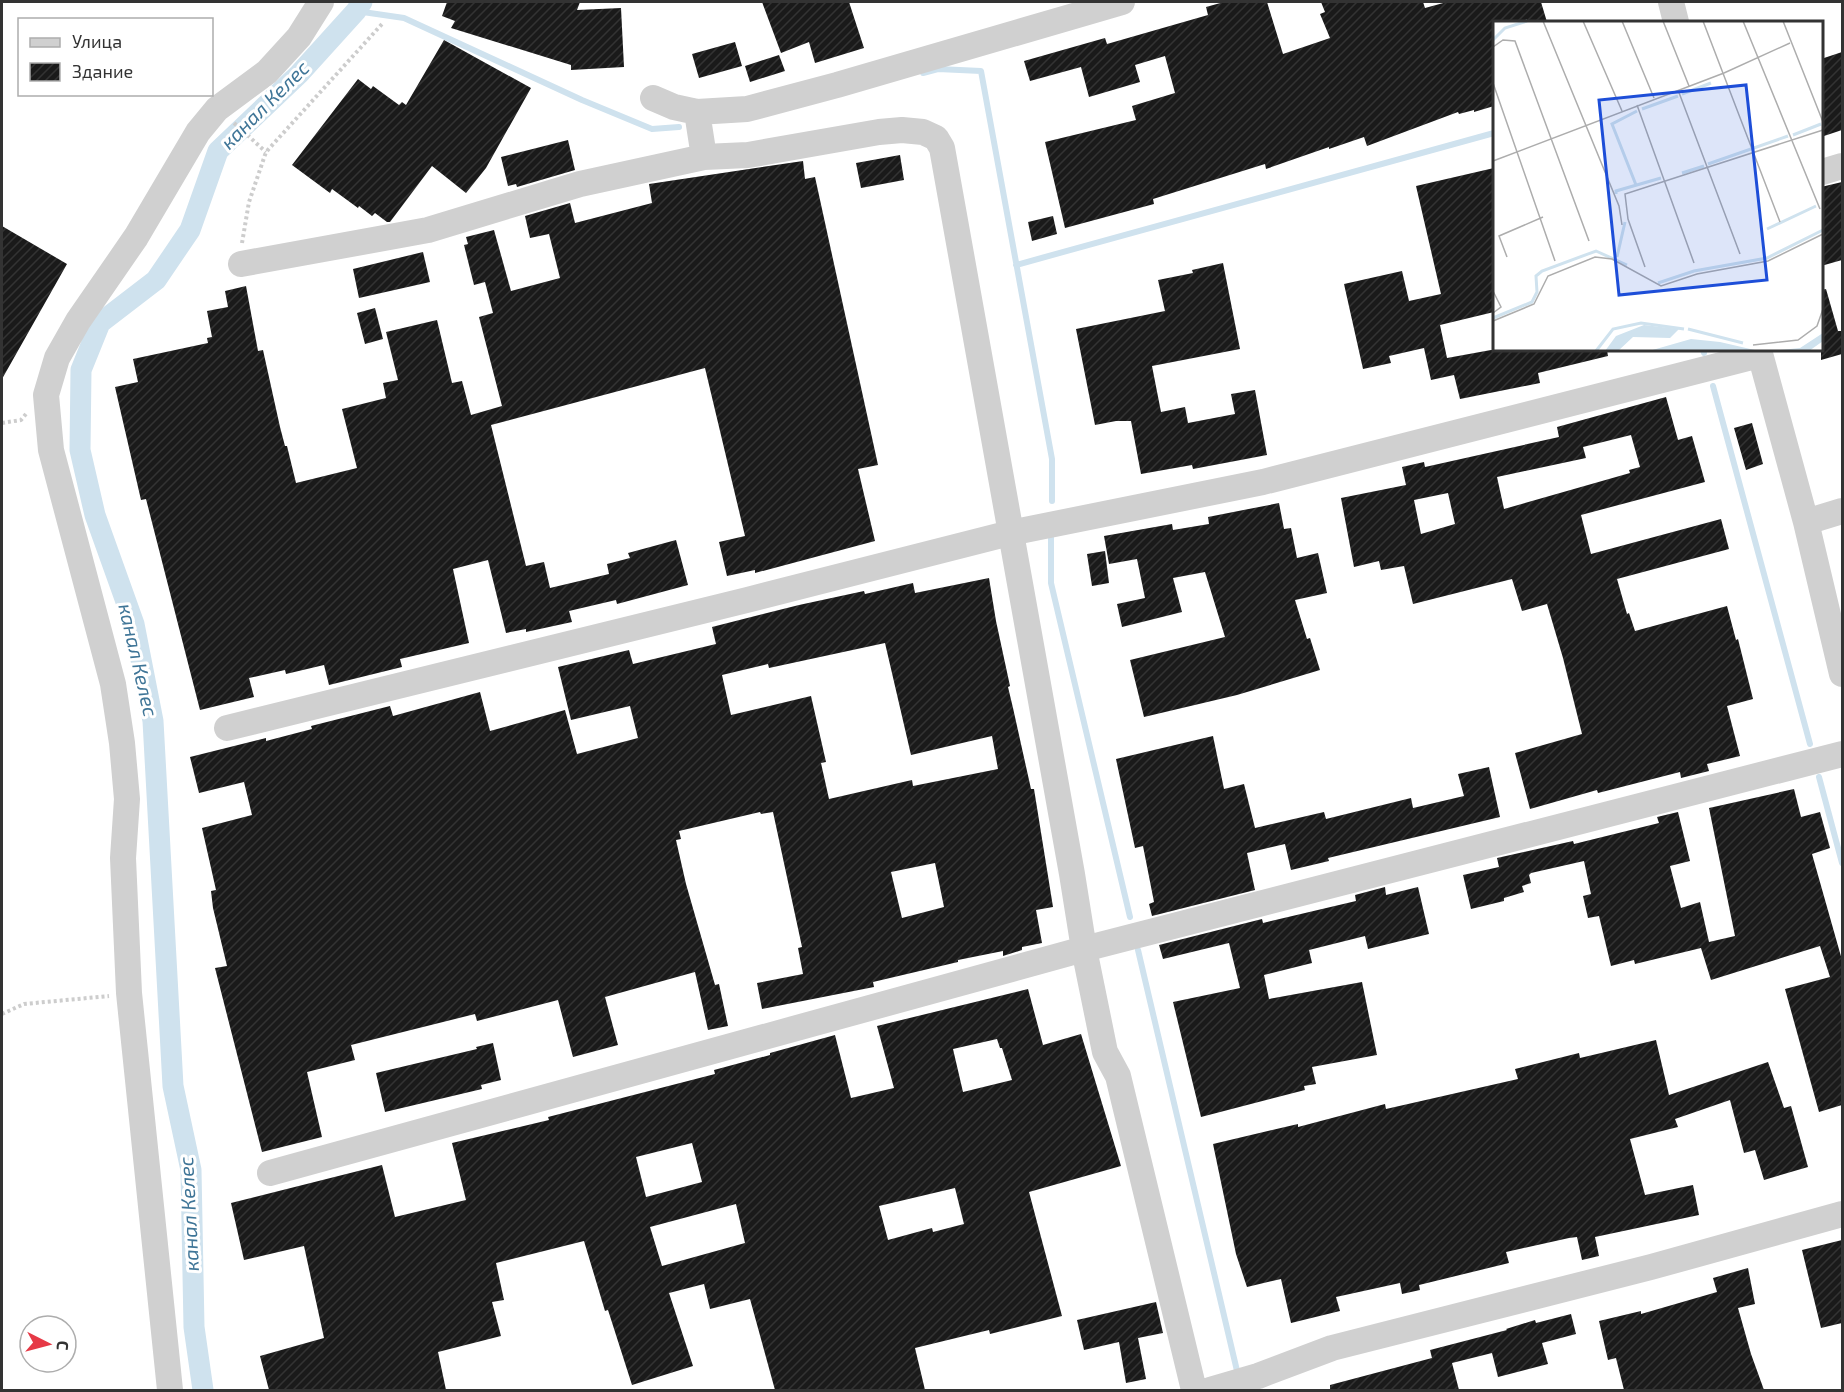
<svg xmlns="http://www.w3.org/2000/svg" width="1844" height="1392" viewBox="0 0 1844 1392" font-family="'Exo 2',sans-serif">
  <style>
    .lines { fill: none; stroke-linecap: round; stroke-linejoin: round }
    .stream { stroke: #cfe2ee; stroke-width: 6 }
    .canal { stroke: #cfe2ee; stroke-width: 21 }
    .building { fill: url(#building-hatch); fill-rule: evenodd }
    .path { stroke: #cdcdcd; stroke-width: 4; stroke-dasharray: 3 3; stroke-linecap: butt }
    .minor { stroke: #d0d0d0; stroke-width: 26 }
    .labels { text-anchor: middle; stroke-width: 6; stroke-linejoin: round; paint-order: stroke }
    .water-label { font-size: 20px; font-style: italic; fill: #3f7597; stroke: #fff }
    .inset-river { fill: none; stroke: #cfe2ee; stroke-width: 3 }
    .inset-road { fill: none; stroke: #adadad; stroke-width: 1.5 }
    .view { fill: #1d4ed8; fill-opacity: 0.15; stroke: #1d4ed8; stroke-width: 3 }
    .inset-edge { fill: none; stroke: #333; stroke-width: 3 }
  </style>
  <defs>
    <pattern id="building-hatch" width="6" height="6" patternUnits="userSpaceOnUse" patternTransform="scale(1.5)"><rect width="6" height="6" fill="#1a1a1a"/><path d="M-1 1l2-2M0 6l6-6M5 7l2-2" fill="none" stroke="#333"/></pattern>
  </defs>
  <rect width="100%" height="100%" fill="#fff"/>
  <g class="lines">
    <path class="stream" d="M356 11 404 18 582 100 652 129 679 127
      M923 73 938 69 981 71 1052 459V501
      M1016 265 1494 133
      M1703 350 1704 353
      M1713 386 1810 744
      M1051 535V583L1130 917
      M1819 777 1842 863
      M1138 950 1238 1375"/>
    <path class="canal" d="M203 1390 194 1327 191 1170 173 1086 153 721 134 624 95 515 80 450 81 370 100 323 156 280 190 230 218 151 299 74 356 11 362 2"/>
  </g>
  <path class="building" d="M447 2H580L577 10 621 8 624 67 571 70V65L451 28 455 21 442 16Z
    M762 2H849L864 48 815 63 809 42 781 53Z
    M1224 2H1267L1283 54 1330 38 1320 14 1325 12 1321 2H1423L1425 8 1447 2H1541L1547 22H1494V106L1474 112V110L1459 114 1458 112 1367 146 1364 137 1329 149V147L1266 169 1265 164 1153 199 1154 204 1065 228 1045 142 1136 120 1132 106 1175 93 1165 56 1135 65 1140 82 1089 97 1081 67 1030 81 1024 61 1105 38 1107 44 1208 15 1206 7Z
    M444 40 531 88 486 168 466 193 432 166 390 222H387L375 213 372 216 359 206 358 208 332 189 330 193 292 165 358 79 371 89 373 86 399 105 402 102 406 105Z
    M735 42 742 66 699 78 692 54Z
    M1842 52V130L1821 137V59Z
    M779 55 785 71 750 82 745 66Z
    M568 140 575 170 517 187 516 184 508 186 501 157Z
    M900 155 904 180 861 188 856 163Z
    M803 161 805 179 815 177 878 465 858 469 875 541 755 573V570L727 576 719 542 745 536 705 368 491 425 526 566 544 562 550 588 609 574 607 564 630 558 628 553 676 540 688 585 617 604 616 600 569 611 572 622 526 632V629L506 633 488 560 453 569 469 643 400 659 402 667 329 685 324 665 286 674 285 670 249 678 254 697 200 710 146 499 141 500 115 387 138 382 133 359 208 343 207 338 212 337 207 311 228 307 225 291 246 286 258 351 263 350 280 427 285 446H287L296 483 357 468 342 409 386 398 383 383 398 380 386 332 437 320 452 383 462 381 471 415 502 406 479 317 493 313 485 282 474 285 464 245 468 244 466 237 494 230 511 291 560 278 549 234 530 238 525 216 570 203 575 223 652 203 649 184Z
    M1494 168V312L1440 325 1447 358 1491 350H1607L1608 356 1538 373 1540 383 1460 399 1454 375 1431 380 1424 348 1389 356 1391 363 1363 369 1344 284 1402 271 1409 301 1441 294 1416 186Z
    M1842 182V260L1821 266V187Z
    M1053 216 1057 234 1032 241 1028 222Z
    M2 226 67 264 2 379Z
    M423 252 430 282 359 298 353 269Z
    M1223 263 1240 349 1152 366 1161 412 1185 407 1188 423 1235 414 1231 394 1255 390 1267 455 1193 469 1192 465 1141 474 1131 421H1116L1095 425 1076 329 1165 311 1158 280 1193 273 1192 270Z
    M1826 289 1838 331H1842V354L1821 360V290Z
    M375 308 383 339 365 344 357 313Z
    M1666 397 1678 440 1692 436 1705 482 1581 515 1591 554 1721 519 1729 549 1617 579 1627 614 1629 613 1635 631 1727 606 1736 640 1738 639 1753 699 1727 706 1740 756 1707 764 1709 771 1681 778 1680 772 1598 793 1597 790 1530 809 1515 753 1582 734 1563 658 1547 604 1522 611 1512 579 1413 604 1404 566 1381 570 1379 561 1354 567 1341 498 1406 485 1402 467 1424 462 1425 467 1559 437 1557 427ZM1631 435 1640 467 1629 470 1630 473 1504 509 1497 477 1586 458 1583 447ZM1448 493 1455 524 1421 534 1414 500Z
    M1752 423 1763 464 1746 470 1734 428Z
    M1279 503 1284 529 1291 528 1297 558 1318 553 1327 593 1295 600 1307 639 1310 638 1320 670 1237 695 1144 717 1130 660 1225 637 1205 572 1173 578 1182 612 1122 627 1117 604 1145 598 1137 559 1109 564 1104 536 1172 524 1173 530 1209 524 1208 517Z
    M1105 551 1109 583 1092 586 1087 554Z
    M989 578 996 621 1010 686 1008 687 1013 708 1031 789H1034L1053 907 1036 910 1042 943 1022 947V950L1003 956V951L958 960V962L873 982 874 987 762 1009 757 983 803 974 798 948 802 947 773 812 761 814 760 812 679 831 681 839 676 840 686 884 715 985 719 984 728 1026 708 1030 695 972 605 997 618 1045 573 1057 558 1000 477 1021 475 1014 351 1045 355 1060 307 1072 322 1137 262 1152 215 968 227 966 213 908 211 891 216 890 202 828 252 815 244 782 199 793 190 757 266 738V741L312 729 311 726 390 706 393 716 480 692 490 731 565 710 577 754 638 738 630 706 571 720 558 667 629 650 633 664 716 644 712 627 799 605 864 591 865 594 913 583 915 593ZM885 643 911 755 992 736 998 769 913 786 912 780 829 799 821 763 826 762 811 696 731 715 722 675 768 664 769 668ZM935 863 944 907 902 918 891 872Z
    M1213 736 1224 789 1244 784 1255 828 1324 812 1326 819 1411 798 1413 808 1464 796 1458 774 1489 767 1500 817 1328 858 1329 861 1291 870 1285 844 1247 853 1255 890 1152 916 1149 904 1154 902 1143 846 1135 848 1116 759Z
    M1794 789 1801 817 1820 812 1830 848 1812 854 1842 960V1105L1819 1112 1785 989 1830 977 1820 946 1711 980 1701 948 1635 964 1634 960 1611 966 1599 916 1588 918 1583 896 1591 894 1584 861 1531 873 1529 875 1531 883 1522 886 1524 892 1504 898V901L1471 909 1463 875 1499 867 1497 858 1573 841 1574 844 1659 823 1657 817 1678 812 1690 861 1670 866 1681 908 1700 902 1709 942 1735 936 1709 808Z
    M1385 887 1386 895 1418 887 1429 934 1368 949 1365 936 1309 950 1312 963 1264 975 1269 999 1362 982 1377 1055 1312 1067 1316 1084 1304 1086 1305 1090 1201 1117 1173 1002 1240 988 1229 943 1163 959 1159 945 1262 919 1263 923 1356 901 1355 895Z
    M1028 989 1043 1045 1081 1034 1121 1166 1029 1192 1062 1316 990 1334 989 1330 915 1348 925 1390H775L750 1299 710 1309 704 1284 669 1293 693 1366 632 1385 608 1310 605 1311 584 1241 496 1263 504 1300 492 1302 501 1336 438 1352 446 1390H269L260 1356 324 1338 304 1246 244 1260 231 1203 382 1165 395 1217 466 1200 452 1143 549 1120 548 1117 715 1074 714 1070 770 1055V1053L835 1035 851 1098 894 1088 877 1026ZM997 1039 1000 1048H1002L1012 1080 963 1092 953 1049ZM692 1143 702 1182 646 1197 636 1157ZM955 1188 964 1224 933 1232 932 1228 888 1240 879 1206ZM736 1204 745 1243 662 1266 650 1227Z
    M1656 1040 1669 1095 1768 1062 1784 1108 1791 1106 1808 1167 1764 1180 1755 1150 1744 1153 1730 1100 1675 1119 1678 1127 1630 1139 1645 1195 1693 1185 1699 1215 1595 1237 1599 1256 1582 1260 1577 1237 1569 1238 1506 1252 1509 1263 1419 1285 1420 1290 1402 1294 1400 1283 1336 1297 1340 1311 1291 1323 1281 1279 1247 1287 1236 1254 1213 1144 1298 1124V1127L1385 1104 1386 1109 1518 1079 1515 1069 1579 1053 1580 1058Z
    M493 1043 501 1080 481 1085 482 1089 385 1112 376 1073 477 1049 476 1047Z
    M1842 1240V1323L1821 1328 1802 1250Z
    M1748 1268 1755 1304 1738 1308 1751 1354 1764 1390H1624L1616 1358 1608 1360 1599 1321 1641 1311V1314L1717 1292 1713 1278Z
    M1156 1302 1163 1333 1138 1338 1146 1379 1126 1383 1119 1342 1084 1350 1077 1320Z
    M1571 1314 1576 1334 1542 1343 1548 1364 1498 1377 1492 1353 1452 1363 1459 1390H1330V1385L1432 1358 1430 1350 1507 1330 1506 1329 1535 1320 1536 1323Z"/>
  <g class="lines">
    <path class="path" d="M234 123 266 152
      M242 243 249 202 266 152 382 24
      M2 423 21 420 26 414
      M2 1014 24 1004 109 996"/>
    <path class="minor" d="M1671 2 1676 22
      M653 98 674 107 697 112 747 109 837 85 1122 2
      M697 112 704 157
      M1822 172 1842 166
      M241 264 428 230 580 184 704 157 748 155 879 132 902 130 923 132 936 138 942 148 1072 874 1084 949 1105 1052 1118 1076 1194 1390
      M1759 350 1806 522 1842 674
      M1806 522 1842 511
      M227 728 747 600 1010 533 1263 482 1760 355
      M270 1173 1084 949 1842 754
      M170 1390 129 993 123 858 127 799 122 743 113 684 51 450 46 395 57 358 78 321 136 237 198 132 217 109 267 72 299 37 321 2
      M1210 1390 1258 1376 1332 1348 1651 1267 1842 1214"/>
  </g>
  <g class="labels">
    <g class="water-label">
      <text transform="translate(265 105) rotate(-45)" y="7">канал Келес</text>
      <text transform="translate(138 660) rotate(77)" y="7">канал Келес</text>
      <text transform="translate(189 1214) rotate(-93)" y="7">канал Келес</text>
    </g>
  </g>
  <g transform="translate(1493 21)">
    <rect width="330" height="330" fill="#fff"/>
    <path d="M151 304 186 308 177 317 140 316 125 330H112L123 315ZM330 312V320L316 330H276L307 327ZM198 318 227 321 266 330H156Z" fill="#cfe2ee"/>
    <path class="inset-river" d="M0 19 12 7 34 0M189 73 218 62M149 88 185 75M300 114 328 103M215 143 295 115M189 152 211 145M143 164 119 103 144 90M123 173V170L168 157M274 208 323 185M124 236 132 201M165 262 201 250 274 237 330 209M0 297 39 281 44 271 43 255 49 250 103 230 134 244M195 308 250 322M103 330 120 308 148 302 191 308"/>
    <path class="inset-road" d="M50 0 126 185 129 204M90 0 129 90M129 0 161 77M170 0 196 65M210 0 287 201M250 0 327 188M290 0 330 101M0 26 10 19 22 20 96 220M0 62 62 240M185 69 247 233M144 84 201 242M0 140 231 52 297 22M14 236 6 215 50 196M152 246 135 198 132 173 330 109M0 270 8 286 0 292M0 300 41 283 55 255 102 236 119 238 168 265 204 253 275 240 330 213M260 324 305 319 324 305 330 288"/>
    <path class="view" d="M253 64 274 259 126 274 106 79Z"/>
    <rect width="330" height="330" class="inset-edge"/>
  </g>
  <rect width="1844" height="1392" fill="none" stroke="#333333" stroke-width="6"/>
  <rect x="18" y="18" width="195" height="78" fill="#ffffff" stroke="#adadad" stroke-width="1.5"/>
  <rect x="30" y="38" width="30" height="9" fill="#d0d0d0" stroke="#adadad" stroke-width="1.5"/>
  <text x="72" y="48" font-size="18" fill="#333333">Улица</text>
  <rect x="30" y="63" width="30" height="18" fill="url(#building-hatch)" stroke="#adadad" stroke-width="1.5"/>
  <text x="72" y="78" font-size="18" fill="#333333">Здание</text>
  <g transform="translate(48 1344) rotate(96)"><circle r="28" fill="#ffffff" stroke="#adadad" stroke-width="1.5"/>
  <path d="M0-4.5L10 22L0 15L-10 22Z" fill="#e63946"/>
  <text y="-9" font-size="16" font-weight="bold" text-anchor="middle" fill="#333333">С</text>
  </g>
</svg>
